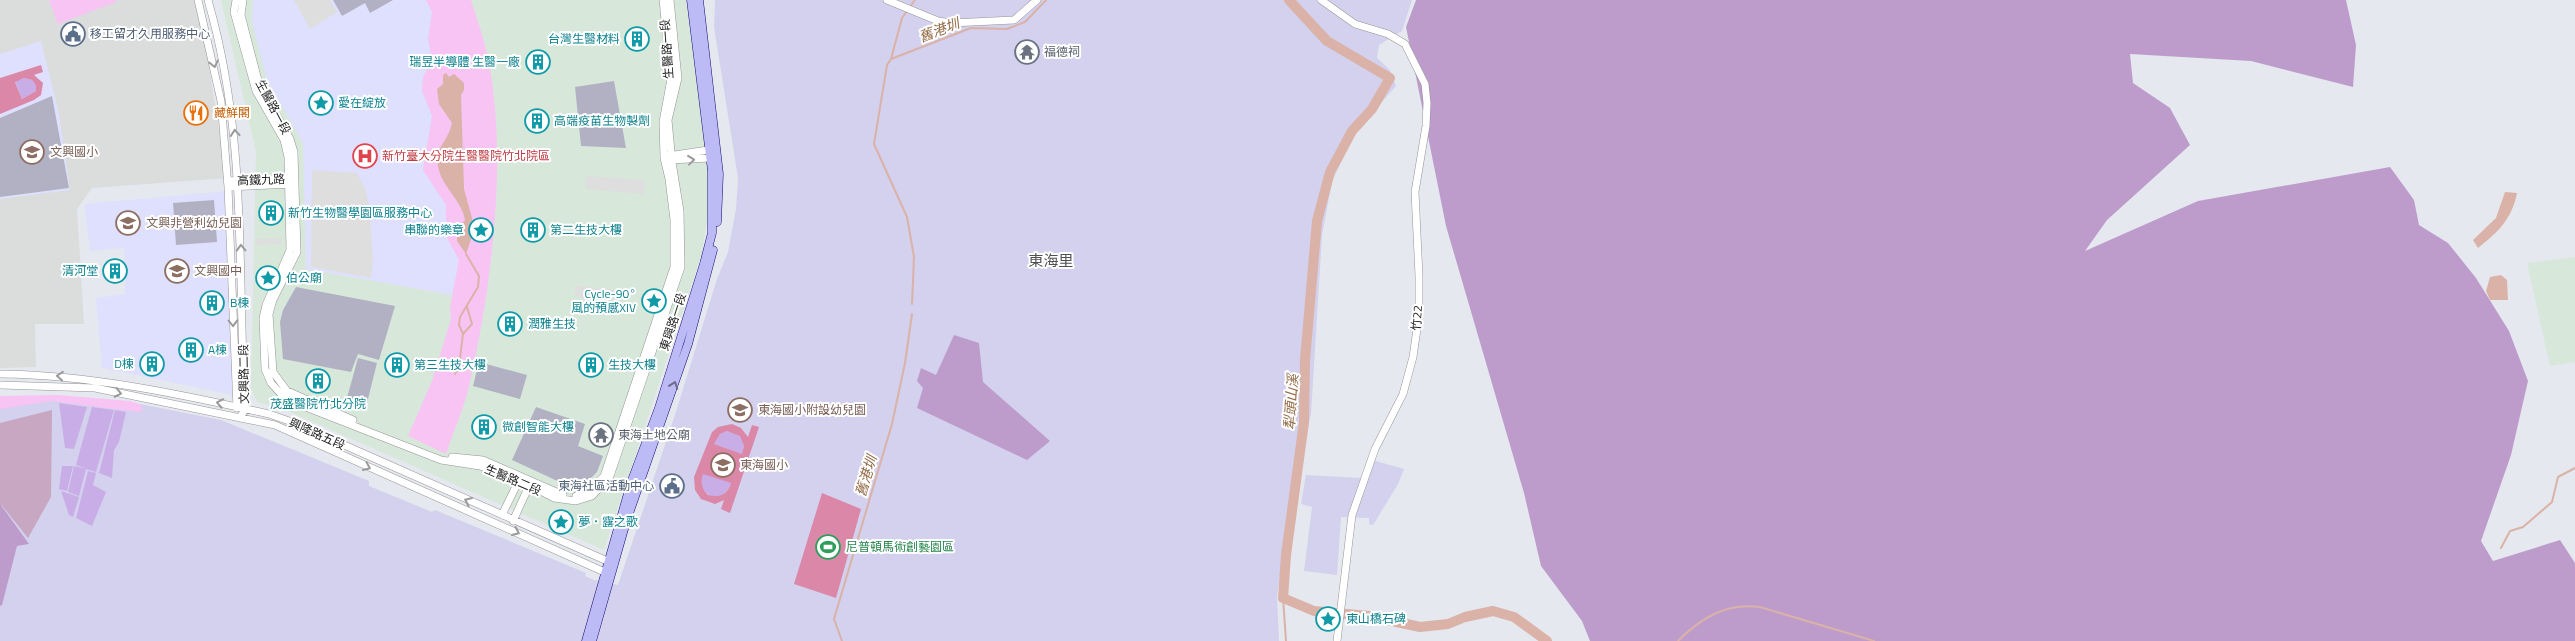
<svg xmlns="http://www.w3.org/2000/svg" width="2575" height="641" viewBox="0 0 2575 641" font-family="'Titillium Web','Noto Sans TC',sans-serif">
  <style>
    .residential { fill: #dbdcdc }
    .industrial { fill: #d7e8da }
    .education { fill: #dfe0fd }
    .construction { fill: #b1b1c3 }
    .farmland { fill: #d3d1ed }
    .grass { fill: #c9ade7 }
    .forest { fill: #bd9ccc }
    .cemetery { fill: #c7a7c2 }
    .park { fill: #f7c4f4 }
    .pitch { fill: #da87a8; fill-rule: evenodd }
    .parking { fill: #dedede }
    .water { fill: #dab2a7 }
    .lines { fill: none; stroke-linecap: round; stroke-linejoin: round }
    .stream { stroke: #dab2a7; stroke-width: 2 }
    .river { stroke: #dab2a7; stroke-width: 10 }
    .tertiary-casing { stroke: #959595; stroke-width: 8 }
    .secondary-casing { stroke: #130a71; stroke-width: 9 }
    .tertiary { stroke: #fff; stroke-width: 7 }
    .secondary { stroke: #bdbbf6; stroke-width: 8 }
    .oneway { stroke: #9a9a9a }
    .oneway2 { stroke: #6e6c8a }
    .labels { text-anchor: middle; stroke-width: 4; stroke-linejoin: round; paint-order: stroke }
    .service-label { font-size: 12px; fill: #4e5e75; stroke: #fff; text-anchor: start }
    .culture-label { font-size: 12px; fill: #0d838f; stroke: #fff; text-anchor: start }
    .street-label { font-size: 12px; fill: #1e1e1e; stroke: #fff }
    .worship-label { font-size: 12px; fill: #5b616d; stroke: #fff; text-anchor: start }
    .food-label { font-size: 12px; fill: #c56008; stroke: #fff; text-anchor: start }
    .education-label { font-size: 12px; fill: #785e54; stroke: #fff; text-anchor: start }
    .health-label { font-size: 12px; fill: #be3a42; stroke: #fff; text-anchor: start }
    .leisure-label { font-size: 12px; fill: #27864d; stroke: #fff; text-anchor: start }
    .water-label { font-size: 14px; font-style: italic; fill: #936b46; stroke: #fff }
    .quarter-label { font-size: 15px; fill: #515151; stroke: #fff }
  </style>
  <rect width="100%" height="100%" fill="#e5e8ef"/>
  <path class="residential" d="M0 0H198L227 178 92 188 77 209 84 324H35L36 367 0 368Z"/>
  <path class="industrial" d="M221 0H686L711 194 702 253 604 550 281 408 257 402 251 388 256 152Z
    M2575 257V362L2550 366 2527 263Z"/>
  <path class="education" d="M253 0H426L432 12 428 39 432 60 423 77 422 90 432 116 423 170 446 205V236L460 260 452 295 306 269 303 143 267 80 252 22Z
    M41 41 59 114 70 190 0 199V54Z
    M228 191 234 395 102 368 96 298 125 294 124 248 90 251 84 204Z"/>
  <path class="construction" d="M333 0H393L370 13 365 3 342 16Z
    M614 81 626 148 581 146 575 87Z
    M52 96 69 188 0 197V118Z
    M214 200 217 242 176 245 173 203Z
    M296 287 395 306 379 360 358 354 351 372 283 359 280 322 283 310Z
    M358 358 377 363 365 411 345 405Z
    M479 362 527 375 520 399 473 386Z
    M536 407 585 424 578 446 603 456 597 472 592 477 580 484H564L512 460Z"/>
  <path class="farmland" d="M715 0H1412L1402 31 1379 45 1377 58 1390 70 1396 86 1357 130 1332 181 1322 236 1311 414 1288 516 1277 597 1279 641H0V398L140 404 221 420 369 481V486L432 512 435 510 586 573 585 576 594 580 618 585 675 415 717 279 728 252 736 209 738 178 714 27Z
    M1369 459 1404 469 1398 484 1373 525 1369 524V518L1341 517 1337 575 1304 571 1312 507 1301 504 1306 475 1361 478Z"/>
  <path class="grass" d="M24 78 32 80 37 85 36 91 22 99 15 81Z
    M59 403 87 407 74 449 65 448Z
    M92 407 114 410 96 472 86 469 79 496 68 492 74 466 86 469 76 465Z
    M115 410 126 412 119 442 114 450 112 478 99 473Z
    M727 431 740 435 744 446 742 454 714 444 720 434Z
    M62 466H73L67 491 59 489Z
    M88 471 96 473 93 485 106 492 92 526 76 518Z
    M703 473 731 483C722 508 695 495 703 473Z
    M61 491 79 497 73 517 69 515Z"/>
  <path class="forest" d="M1416 0H2346L2356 45 2353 87 2251 61 2130 54 2133 83 2170 108 2190 145 2107 220 2085 251 2198 201 2390 167 2414 200 2419 225 2448 243 2476 278 2509 331 2528 381 2511 455 2481 541 2493 561 2560 540 2575 563V641H1590L1582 621 1541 566 1524 493 1446 226 1406 27Z
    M954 335 979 343 983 382 1050 441 1027 460 917 408 923 388 917 381 921 368 936 375Z
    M0 446 1 505 29 544 17 546 2 605 0 606Z"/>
  <path class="cemetery" d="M52 410 51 497 28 538 0 503V423Z"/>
  <path class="park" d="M49 0H115L116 2 58 24Z
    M426 0H471C477 19 484 39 488 58 508 157 492 284 470 382 465 406 454 430 446 454L408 436 432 381 451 319 450 307 459 260 446 236V205L423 170 432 116 422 91 423 77 432 60 428 39 432 12Z
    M58 395 130 401 140 404 143 410 138 412 52 401 0 409V396Z"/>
  <path class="pitch" d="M41 65 43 72 34 75 43 83 41 95 34 100 0 114V78ZM24 78 32 80 36 85V91L22 99 15 82Z
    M732 424 741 428 748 437 752 425 759 427 730 513 721 509 724 500 715 504 701 499 695 490 694 477 712 432 718 427ZM727 431 740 436 744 446 742 454 714 444 720 434ZM703 474 731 483C727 495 720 498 708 495 702 489 700 482 703 474Z
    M822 493 861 509 836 598 794 584Z"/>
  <path class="parking" d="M294 0H330L337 12 310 29Z
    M312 170 357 173 365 188 370 209 373 263 371 278 311 267Z
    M586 176 645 180 644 194 585 189Z
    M282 238V244L256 245V239Z
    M576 286 614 290 613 301 575 297Z"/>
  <path class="water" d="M446 73 449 77 454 74 464 83V90L461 95 464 189 472 218V236L466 254 457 241V226L461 225 465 220C461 196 434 183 438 155 440 144 449 138 452 123L439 104 437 89 443 84V75Z
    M2505 192 2517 193C2512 219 2498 232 2478 248L2473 240 2496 218Z
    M2501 275 2507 280 2508 300H2490L2486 291 2490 277Z"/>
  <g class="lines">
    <path class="stream" d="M891 59 902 18 915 0
      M912 304 914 257 907 217 874 144 887 65 891 59 971 28 1007 29 1025 22 1046 0
      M463 334 472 324 467 307
      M455 374 459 366 463 334 459 325 460 317 478 287 479 276 466 254
      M2501 548 2510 531 2523 527 2552 502 2558 477 2575 468
      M1283 598 1286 641
      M842 641 834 619 892 424 905 363 912 314
      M1678 641C1702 617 1726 603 1760 607L1874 641"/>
    <path class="river" d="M1289 0 1327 41 1390 78 1372 109 1352 131 1330 172 1317 221 1305 360 1304 422 1286 555 1283 598 1314 611 1369 616 1420 627 1448 624 1465 617 1493 611 1514 617 1547 641"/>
    <g class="tertiary-casing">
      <path id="tertiary" d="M198 0 221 101 228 187 237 408
        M208 0C248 139 237 268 245 409L240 418
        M236 0 234 12 256 91 284 140 288 157 290 250 266 305 263 318 265 369 271 383 282 395 303 406 441 460 480 466 519 480 554 498 576 501 592 496 610 476 681 267 680 211 672 162 668 120 678 78 670 0
        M243 0 241 15 259 84 290 139 294 152 297 252 273 300 269 314 273 372 287 391 353 420
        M887 0 938 21 951 23 1014 20 1037 0
        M1321 0 1355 24 1388 34 1405 44 1425 84 1427 103 1426 126 1415 192 1419 276V315L1413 357 1403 394 1375 449 1352 515 1337 641
        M668 156 708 150 714 152
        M669 160 710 158 714 155
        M227 181 292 179
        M228 187 293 184
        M0 374C91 375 180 394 269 414L292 422 614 564
        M0 385 95 388 275 425 609 574
        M452 457 483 460 563 495
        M576 496 589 491 604 476 674 267V220L669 179 664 158 663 122 671 79 663 0
        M502 515 519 480 523 479
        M513 521 529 486 527 482"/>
    </g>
    <g class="secondary-casing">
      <path id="secondary" d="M699 0 719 174 717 222
        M586 641 631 483 659 408 704 264 712 233V171L691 0
        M592 641 626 522 688 344 713 250"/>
    </g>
    <use href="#tertiary" class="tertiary"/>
    <use href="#secondary" class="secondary"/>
  </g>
  <defs><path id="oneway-chevron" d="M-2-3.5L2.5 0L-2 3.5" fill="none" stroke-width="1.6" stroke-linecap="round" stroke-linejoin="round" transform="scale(1.25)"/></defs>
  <g class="oneway">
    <use href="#oneway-chevron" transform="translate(214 64) rotate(77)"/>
    <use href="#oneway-chevron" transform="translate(235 133) rotate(-95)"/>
    <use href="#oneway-chevron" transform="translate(691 160) rotate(-6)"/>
    <use href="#oneway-chevron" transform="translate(241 248) rotate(-92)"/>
    <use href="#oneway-chevron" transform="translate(233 323) rotate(88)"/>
    <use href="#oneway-chevron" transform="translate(60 376) rotate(-175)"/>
    <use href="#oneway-chevron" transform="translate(118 393) rotate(12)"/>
    <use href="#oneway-chevron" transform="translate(220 403) rotate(-169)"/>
    <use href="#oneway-chevron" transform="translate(367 467) rotate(24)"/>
    <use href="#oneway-chevron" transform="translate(468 501) rotate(-156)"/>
    <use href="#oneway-chevron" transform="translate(516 532) rotate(24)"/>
  </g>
  <use class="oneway2" href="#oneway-chevron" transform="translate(674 385) rotate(-71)"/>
  <defs>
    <g id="civic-ring" transform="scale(1.25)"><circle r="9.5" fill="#fff" stroke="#5c6f8a" stroke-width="1.5"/><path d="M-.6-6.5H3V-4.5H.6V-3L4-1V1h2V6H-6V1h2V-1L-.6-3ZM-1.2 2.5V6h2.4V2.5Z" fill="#5c6f8a"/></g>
    <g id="building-ring" transform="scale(1.25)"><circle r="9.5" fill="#fff" stroke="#0f9aa8" stroke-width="1.5"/><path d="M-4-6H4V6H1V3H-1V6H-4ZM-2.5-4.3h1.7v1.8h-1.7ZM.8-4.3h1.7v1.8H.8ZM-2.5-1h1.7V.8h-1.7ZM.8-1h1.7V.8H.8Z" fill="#0f9aa8"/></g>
    <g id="temple-ring" transform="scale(1.25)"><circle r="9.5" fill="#fff" stroke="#6b7280" stroke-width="1.5"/><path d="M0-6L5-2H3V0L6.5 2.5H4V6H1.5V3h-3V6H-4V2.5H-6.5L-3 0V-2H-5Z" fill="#6b7280"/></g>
    <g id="sight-ring" transform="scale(1.25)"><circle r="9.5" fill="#fff" stroke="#0f9aa8" stroke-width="1.5"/><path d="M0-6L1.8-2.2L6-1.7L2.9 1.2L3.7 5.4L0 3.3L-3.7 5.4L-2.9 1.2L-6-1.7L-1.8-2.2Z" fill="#0f9aa8"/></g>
    <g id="restaurant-ring" transform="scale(1.25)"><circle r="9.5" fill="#fff" stroke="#e8710a" stroke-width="1.5"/><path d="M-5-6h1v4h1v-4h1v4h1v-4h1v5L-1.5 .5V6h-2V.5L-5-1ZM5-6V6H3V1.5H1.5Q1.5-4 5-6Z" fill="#e8710a"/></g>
    <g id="school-ring" transform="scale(1.25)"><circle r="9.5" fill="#fff" stroke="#8d6e63" stroke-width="1.5"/><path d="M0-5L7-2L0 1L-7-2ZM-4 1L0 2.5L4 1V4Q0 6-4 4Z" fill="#8d6e63"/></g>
    <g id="hospital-ring" transform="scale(1.25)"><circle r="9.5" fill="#fff" stroke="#e0444e" stroke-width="1.5"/><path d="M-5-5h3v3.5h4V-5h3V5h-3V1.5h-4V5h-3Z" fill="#e0444e"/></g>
    <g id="stadium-ring" transform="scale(1.25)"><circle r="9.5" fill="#fff" stroke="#2e9e5b" stroke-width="1.5"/><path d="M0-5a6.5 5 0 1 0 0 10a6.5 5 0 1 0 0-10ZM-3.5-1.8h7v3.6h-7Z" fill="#2e9e5b"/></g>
  </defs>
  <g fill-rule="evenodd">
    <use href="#civic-ring" x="73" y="34"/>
    <use href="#building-ring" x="637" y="39"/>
    <use href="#temple-ring" x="1027" y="52"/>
    <use href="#building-ring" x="538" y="62"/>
    <use href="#sight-ring" x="321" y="103"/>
    <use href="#restaurant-ring" x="196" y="113"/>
    <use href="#building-ring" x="537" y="121"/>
    <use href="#school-ring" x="32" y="152"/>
    <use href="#hospital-ring" x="365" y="156"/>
    <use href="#building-ring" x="271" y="213"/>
    <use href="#school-ring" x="128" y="223"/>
    <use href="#sight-ring" x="481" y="230"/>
    <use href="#building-ring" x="533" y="230"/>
    <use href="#building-ring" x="115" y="271"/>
    <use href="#school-ring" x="177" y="271"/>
    <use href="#sight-ring" x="268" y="278"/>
    <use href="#sight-ring" x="654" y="301"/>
    <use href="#building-ring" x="212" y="303"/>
    <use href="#building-ring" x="510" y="324"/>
    <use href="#building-ring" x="191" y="350"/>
    <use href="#building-ring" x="152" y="364"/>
    <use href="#building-ring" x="397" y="365"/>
    <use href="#building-ring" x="591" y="365"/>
    <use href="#building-ring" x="318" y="381"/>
    <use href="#school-ring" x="740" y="410"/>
    <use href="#building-ring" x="484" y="427"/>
    <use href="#temple-ring" x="601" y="435"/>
    <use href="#school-ring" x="723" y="465"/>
    <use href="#civic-ring" x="672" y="486"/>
    <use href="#sight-ring" x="561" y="522"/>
    <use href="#stadium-ring" x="828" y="547"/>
    <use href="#sight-ring" x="1328" y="619"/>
  </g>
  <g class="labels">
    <g class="service-label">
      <text x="90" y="38">移工留才久用服務中心</text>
      <text x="654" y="490" text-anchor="end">東海社區活動中心</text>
    </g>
    <g class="culture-label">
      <text x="620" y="43" text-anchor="end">台灣生醫材料</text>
      <text x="520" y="66" text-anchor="end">瑞昱半導體 生醫一廠</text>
      <text x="338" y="107">愛在綻放</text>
      <text x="554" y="125">高端疫苗生物製劑</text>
      <text x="288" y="217">新竹生物醫學園區服務中心</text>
      <text x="464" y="234" text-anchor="end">串聯的樂章</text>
      <text x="550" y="234">第二生技大樓</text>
      <text x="98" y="275" text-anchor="end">清河堂</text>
      <text x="286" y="282">伯公廟</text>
      <text x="636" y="298" text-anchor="end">Cycle-90°<tspan x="636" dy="14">風的預感XIV</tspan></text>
      <text x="230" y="307">B棟</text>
      <text x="528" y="328">潤雅生技</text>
      <text x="208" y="354">A棟</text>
      <text x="134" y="368" text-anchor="end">D棟</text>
      <text x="414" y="369">第三生技大樓</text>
      <text x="608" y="369">生技大樓</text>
      <text x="318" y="408" text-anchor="middle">茂盛醫院竹北分院</text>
      <text x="502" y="431">微創智能大樓</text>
      <text x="578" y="526">夢．露之歌</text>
      <text x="1346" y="623">東山橋石碑</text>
    </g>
    <g class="street-label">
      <text transform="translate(667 49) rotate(-94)" y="4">生醫路一段</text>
      <text transform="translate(273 107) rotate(62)" y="4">生醫路一段</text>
      <text transform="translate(261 180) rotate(-2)" y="4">高鐵九路</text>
      <text transform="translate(1417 318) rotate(-85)" y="4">竹22</text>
      <text transform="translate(673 322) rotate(-72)" y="4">東興路一段</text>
      <text transform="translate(244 374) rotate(-91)" y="4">文興路二段</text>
      <text transform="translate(317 434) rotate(24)" y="4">興隆路五段</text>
      <text transform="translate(513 480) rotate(23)" y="4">生醫路二段</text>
    </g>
    <g class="worship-label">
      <text x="1044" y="56">福德祠</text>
      <text x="618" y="439">東海土地公廟</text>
    </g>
    <g class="food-label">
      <text x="214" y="117">藏鮮閣</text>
    </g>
    <g class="education-label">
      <text x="50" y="156">文興國小</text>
      <text x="146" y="227">文興非營利幼兒園</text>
      <text x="194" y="275">文興國中</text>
      <text x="758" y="414">東海國小附設幼兒園</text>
      <text x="740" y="469">東海國小</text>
    </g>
    <g class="health-label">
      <text x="382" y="160">新竹臺大分院生醫醫院竹北院區</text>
    </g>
    <g class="leisure-label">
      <text x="846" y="551">尼普頓馬術創藝園區</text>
    </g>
    <g class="water-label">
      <text transform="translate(939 30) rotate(-21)" y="5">舊港圳</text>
      <text transform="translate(1291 402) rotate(-86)" y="5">犁頭山溪</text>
      <text transform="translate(866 476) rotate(-73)" y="5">舊港圳</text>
    </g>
    <g class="quarter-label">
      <text x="1051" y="266">東海里</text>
    </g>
  </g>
</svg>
